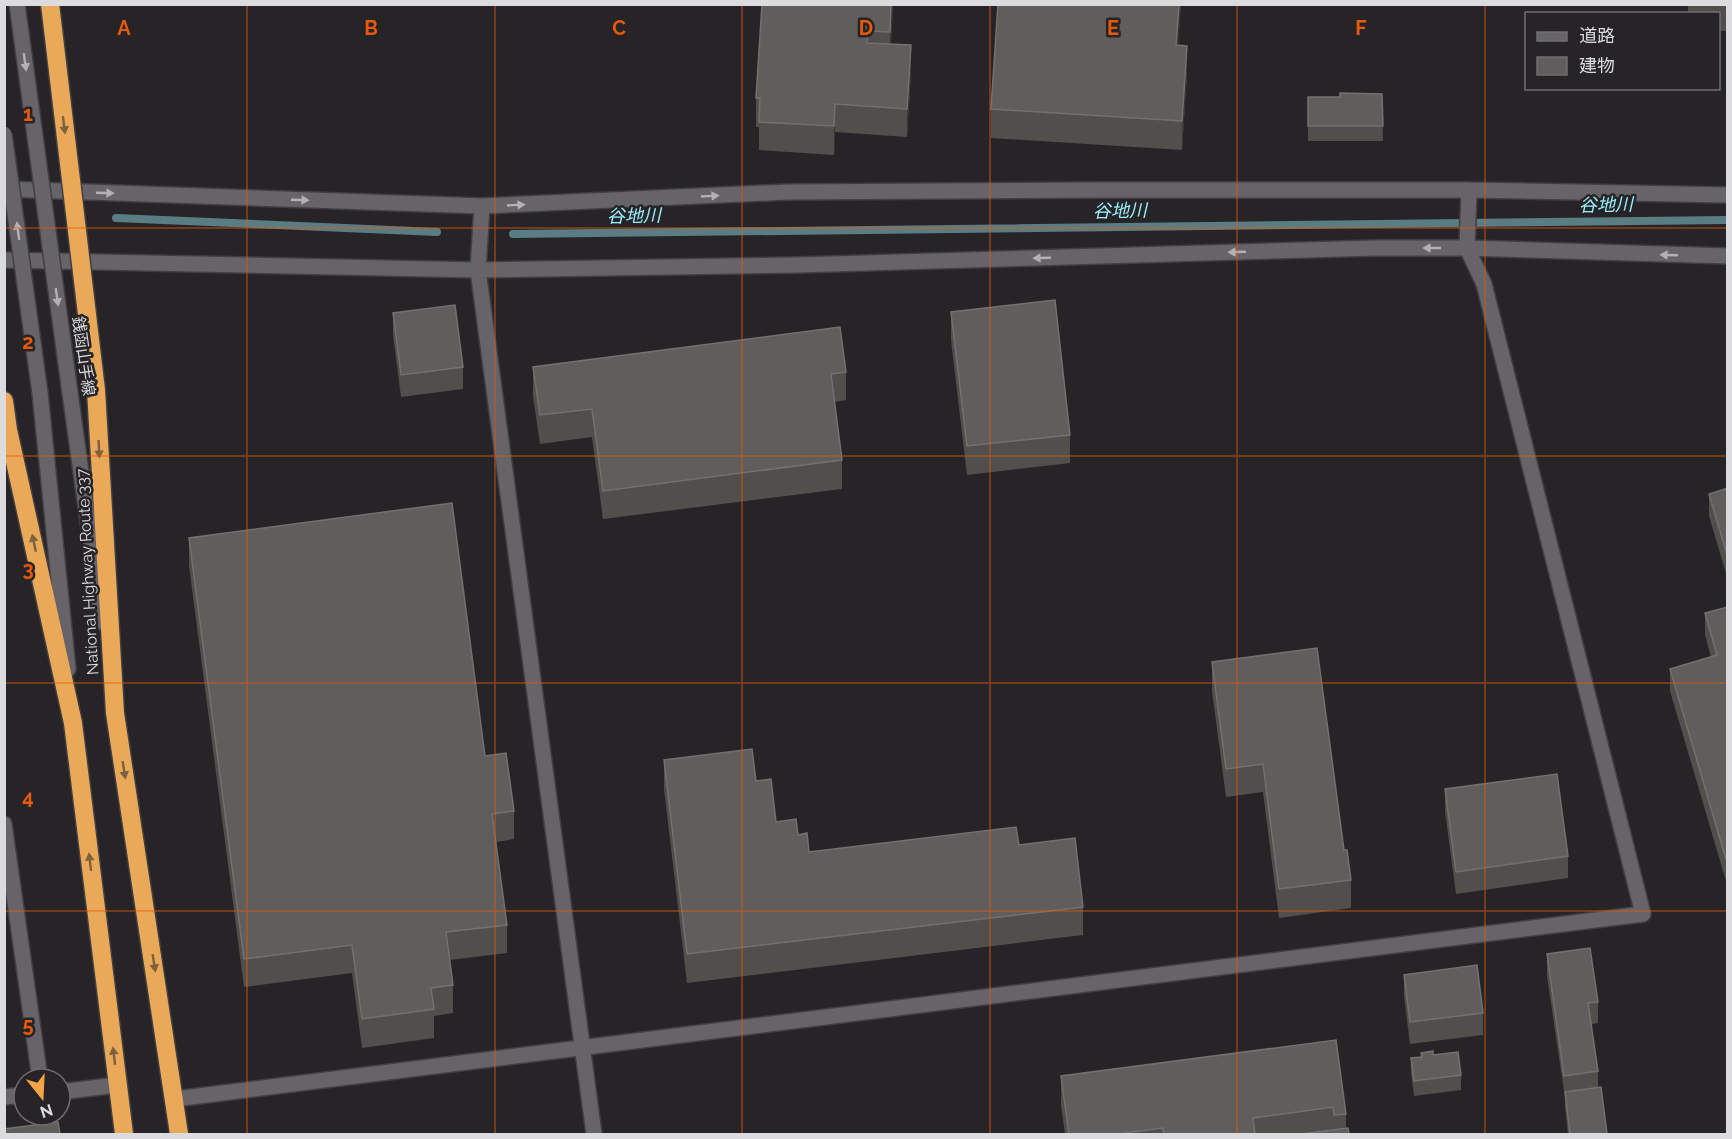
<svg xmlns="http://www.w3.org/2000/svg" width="1732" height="1139" viewBox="0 0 1732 1139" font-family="Raleway,'Noto Sans JP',sans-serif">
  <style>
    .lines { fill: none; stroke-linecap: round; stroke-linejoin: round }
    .stream { stroke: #5a7c83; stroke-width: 8 }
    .street-casing { stroke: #403f41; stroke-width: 18 }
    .secondary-casing { stroke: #403f41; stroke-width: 18 }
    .highway-casing { stroke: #403f41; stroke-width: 21 }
    .street { stroke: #666468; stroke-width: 15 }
    .secondary { stroke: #666468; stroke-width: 15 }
    .highway { stroke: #eaa959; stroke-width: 18 }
    .secondary-bridge-casing { stroke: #403f41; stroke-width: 18; stroke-linecap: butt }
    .highway-bridge-casing { stroke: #403f41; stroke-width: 21; stroke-linecap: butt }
    .secondary-bridge { stroke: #666468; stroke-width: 15 }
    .highway-bridge { stroke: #eaa959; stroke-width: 18 }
    .wall { fill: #504f4c }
    .shaded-wall { fill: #393737 }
    .building { fill: #605e5c; stroke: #737170; stroke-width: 1.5 }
    .oneway { fill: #b3b1b4 }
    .oneway2 { fill: #7e603e }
    .grid { fill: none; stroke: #e8590c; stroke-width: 1.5; stroke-opacity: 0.55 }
    .labels { text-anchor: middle; stroke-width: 5; stroke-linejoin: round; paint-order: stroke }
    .street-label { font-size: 16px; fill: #dcdbdd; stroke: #262427 }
    .water-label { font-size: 18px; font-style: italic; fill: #9aefff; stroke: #262427 }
    .grid-label { font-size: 20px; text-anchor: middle; font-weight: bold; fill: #e8590c; stroke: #262427; stroke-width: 5; stroke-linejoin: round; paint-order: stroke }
  </style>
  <rect width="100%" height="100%" fill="#262427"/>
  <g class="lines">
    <path class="stream" d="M116 218 437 232
      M513 234 1728 220"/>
    <g class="street-casing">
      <path id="street" d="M4 189 482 206 788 192 1098 190H1469L1728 195
        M482 206 478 270 594 1134
        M4 260 478 270 797 265 1376 248H1467L1728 256
        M4 824 40 1079
        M60 1092 117 1085
        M4 1097 24 1095
        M175 1099 1643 914 1484 284 1467 248 1469 190"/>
    </g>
    <g class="secondary-casing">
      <path id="secondary" d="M40 393 68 669
        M70 393 102 622"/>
    </g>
    <g class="highway-casing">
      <path id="highway" d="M96 390 115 713 179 1134
        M4 401 8 430 73 723 124 1134"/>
    </g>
    <use href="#street" class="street"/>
    <use href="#secondary" class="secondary"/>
    <use href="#highway" class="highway"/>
    <g class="secondary-bridge-casing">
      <path id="secondary-bridge" d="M17 4 70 393
        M4 134 40 393"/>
    </g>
    <g class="highway-bridge-casing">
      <path id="highway-bridge" d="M50 4 96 390"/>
    </g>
    <use href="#secondary-bridge" class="secondary-bridge"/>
    <use href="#highway-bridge" class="highway-bridge"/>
  </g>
  <path class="wall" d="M762 4H893L891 44 911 73 907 137 835 132 834 155 759 150V127H756V98Z
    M998 4H1181L1178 45 1187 74 1182 150 991 138V109Z
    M1688 4H1728V31H1719V14H1688Z
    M1382 94 1383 141H1308V97H1340Z
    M951 312 1070 435V463L967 475 951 340Z
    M393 313 463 367V389L401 397 393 335Z
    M533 367 846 372V400L834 402 842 460V489L603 519 592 437 540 444 533 396Z
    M1728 488V580L1709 516V494Z
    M189 538 485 756 514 811V839L496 842 507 925V953L450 960 453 985V1013L434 1016V1038L362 1048 352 973 244 987 189 566Z
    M1728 607V888L1670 691V669L1711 657 1705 635V613Z
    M1212 662 1344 850 1351 880V908L1279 918 1263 792 1226 797 1212 691Z
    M664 760 756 781 776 822 798 835 809 852 1019 845 1083 907V935L687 983 664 789Z
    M1445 789 1568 856V878L1456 894 1445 811Z
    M1547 954 1598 1002V1023L1591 1024 1598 1071V1088L1607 1134H1568L1565 1107V1098L1547 976Z
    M1404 975 1483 1013V1035L1410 1044 1404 996Z
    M1336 1040 1346 1114V1128L1349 1134H1065L1061 1105V1076Z
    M1433 1055 1461 1075V1090L1414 1096 1411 1073V1058Z"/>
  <path class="shaded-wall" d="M891 4H893L890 61V32Z
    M1179 4H1181L1176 73V45Z
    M911 45V73L907 137V109Z
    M1187 46V74L1182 150V121Z
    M835 104V132L834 155V126Z"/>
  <path class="building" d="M762 4H891L890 32 868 31 867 43 911 45 907 109 835 104 834 126 759 122 760 98H756Z
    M998 4H1179L1176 45 1187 46 1182 121 991 109Z
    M1340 93 1382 94 1383 126H1308V97H1340Z
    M1055 300 1070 435 967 446 951 312Z
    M455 305 463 367 401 375 393 313Z
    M840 327 846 372 831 374 842 460 603 491 592 409 540 415 533 367Z
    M1728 488V558L1709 494Z
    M452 503 485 756 506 753 514 811 492 814 507 925 446 932 453 985 431 988 434 1009 362 1019 352 945 244 959 189 538Z
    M1728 607V866L1670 669 1717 655 1705 613Z
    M1317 648 1344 850H1347L1351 880 1279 889 1263 764 1226 769 1212 662Z
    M752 749 756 781 771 779 776 822 796 819 798 835 807 833 809 852 1016 827 1019 845 1075 838 1083 907 687 954 664 760Z
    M1557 774 1568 856 1456 872 1445 789Z
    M1590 948 1598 1002 1588 1003 1598 1071 1564 1076 1547 954Z
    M1477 965 1483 1013 1410 1022 1404 975Z
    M1336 1040 1346 1114 1334 1115 1333 1107 1253 1118 1255 1134H1164L1163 1128 1117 1134H1069L1061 1076Z
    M1433 1051V1055L1458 1052 1461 1075 1414 1081 1411 1058 1422 1057 1421 1053Z
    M1601 1087 1607 1134H1570L1565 1092Z
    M58 1122 60 1134H4V1129Z
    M1348 1128 1349 1134H1301Z"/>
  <defs><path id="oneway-solid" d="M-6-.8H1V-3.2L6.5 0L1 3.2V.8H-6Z" transform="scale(1.5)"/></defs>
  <g class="oneway">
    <use href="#oneway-solid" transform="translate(25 62) rotate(82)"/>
    <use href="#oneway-solid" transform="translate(105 193) rotate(2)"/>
    <use href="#oneway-solid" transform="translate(710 196) rotate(-3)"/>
    <use href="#oneway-solid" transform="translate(300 200) rotate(2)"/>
    <use href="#oneway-solid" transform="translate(516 205) rotate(-3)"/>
    <use href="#oneway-solid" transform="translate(18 231) rotate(-98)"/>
    <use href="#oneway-solid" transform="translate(1432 248) rotate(-180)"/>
    <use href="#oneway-solid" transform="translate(1237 252) rotate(178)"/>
    <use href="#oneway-solid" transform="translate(1669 255) rotate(-178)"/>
    <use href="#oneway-solid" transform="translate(1042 258) rotate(178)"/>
    <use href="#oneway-solid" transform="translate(57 297) rotate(82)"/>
  </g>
  <g class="oneway2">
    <use href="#oneway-solid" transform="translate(64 125) rotate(83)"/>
    <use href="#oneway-solid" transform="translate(99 449) rotate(87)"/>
    <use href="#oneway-solid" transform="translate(34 543) rotate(-102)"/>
    <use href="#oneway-solid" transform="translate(124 770) rotate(81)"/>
    <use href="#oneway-solid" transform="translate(90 862) rotate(-97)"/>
    <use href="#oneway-solid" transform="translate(154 963) rotate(81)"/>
    <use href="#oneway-solid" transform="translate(114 1056) rotate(-97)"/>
  </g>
  <path class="grid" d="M247 4V1134M495 4V1134M742 4V1134M990 4V1134M1237 4V1134M1485 4V1134M4 228H1728M4 456H1728M4 683H1728M4 911H1728"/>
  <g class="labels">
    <g class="street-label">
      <text transform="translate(84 356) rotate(82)" y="6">銭函山手線</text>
      <text transform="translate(87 572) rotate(-93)" y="6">National Highway Route 337</text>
    </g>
    <g class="water-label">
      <text transform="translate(1606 205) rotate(-1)" y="6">谷地川</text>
      <text transform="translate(1120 211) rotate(-1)" y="6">谷地川</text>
      <text transform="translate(634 216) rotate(-1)" y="6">谷地川</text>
    </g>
  </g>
  <g class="grid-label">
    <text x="124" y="35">A</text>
    <text x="371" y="35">B</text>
    <text x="619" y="35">C</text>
    <text x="866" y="35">D</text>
    <text x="1113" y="35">E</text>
    <text x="1361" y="35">F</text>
    <text x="28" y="121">1</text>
    <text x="28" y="349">2</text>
    <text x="28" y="576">3</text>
    <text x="28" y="804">4</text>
    <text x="28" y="1032">5</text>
  </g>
  <rect width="1732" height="1139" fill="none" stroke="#dcdbdd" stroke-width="12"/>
  <rect x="1525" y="12" width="195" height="78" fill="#262427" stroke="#6f6d70" stroke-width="1.5"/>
  <rect x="1537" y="32" width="30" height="9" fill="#666468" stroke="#6f6d70" stroke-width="1.5"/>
  <text x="1579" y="42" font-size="18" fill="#dcdbdd">道路</text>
  <rect x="1537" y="57" width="30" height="18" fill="#605e5c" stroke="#6f6d70" stroke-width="1.5"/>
  <text x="1579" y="72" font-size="18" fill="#dcdbdd">建物</text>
  <g transform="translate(42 1097) rotate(162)"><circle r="28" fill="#262427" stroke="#6f6d70" stroke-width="1.5"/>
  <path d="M0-4.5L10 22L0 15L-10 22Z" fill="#f2a542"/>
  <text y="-9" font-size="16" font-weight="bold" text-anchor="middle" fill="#dcdbdd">N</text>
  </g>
</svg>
